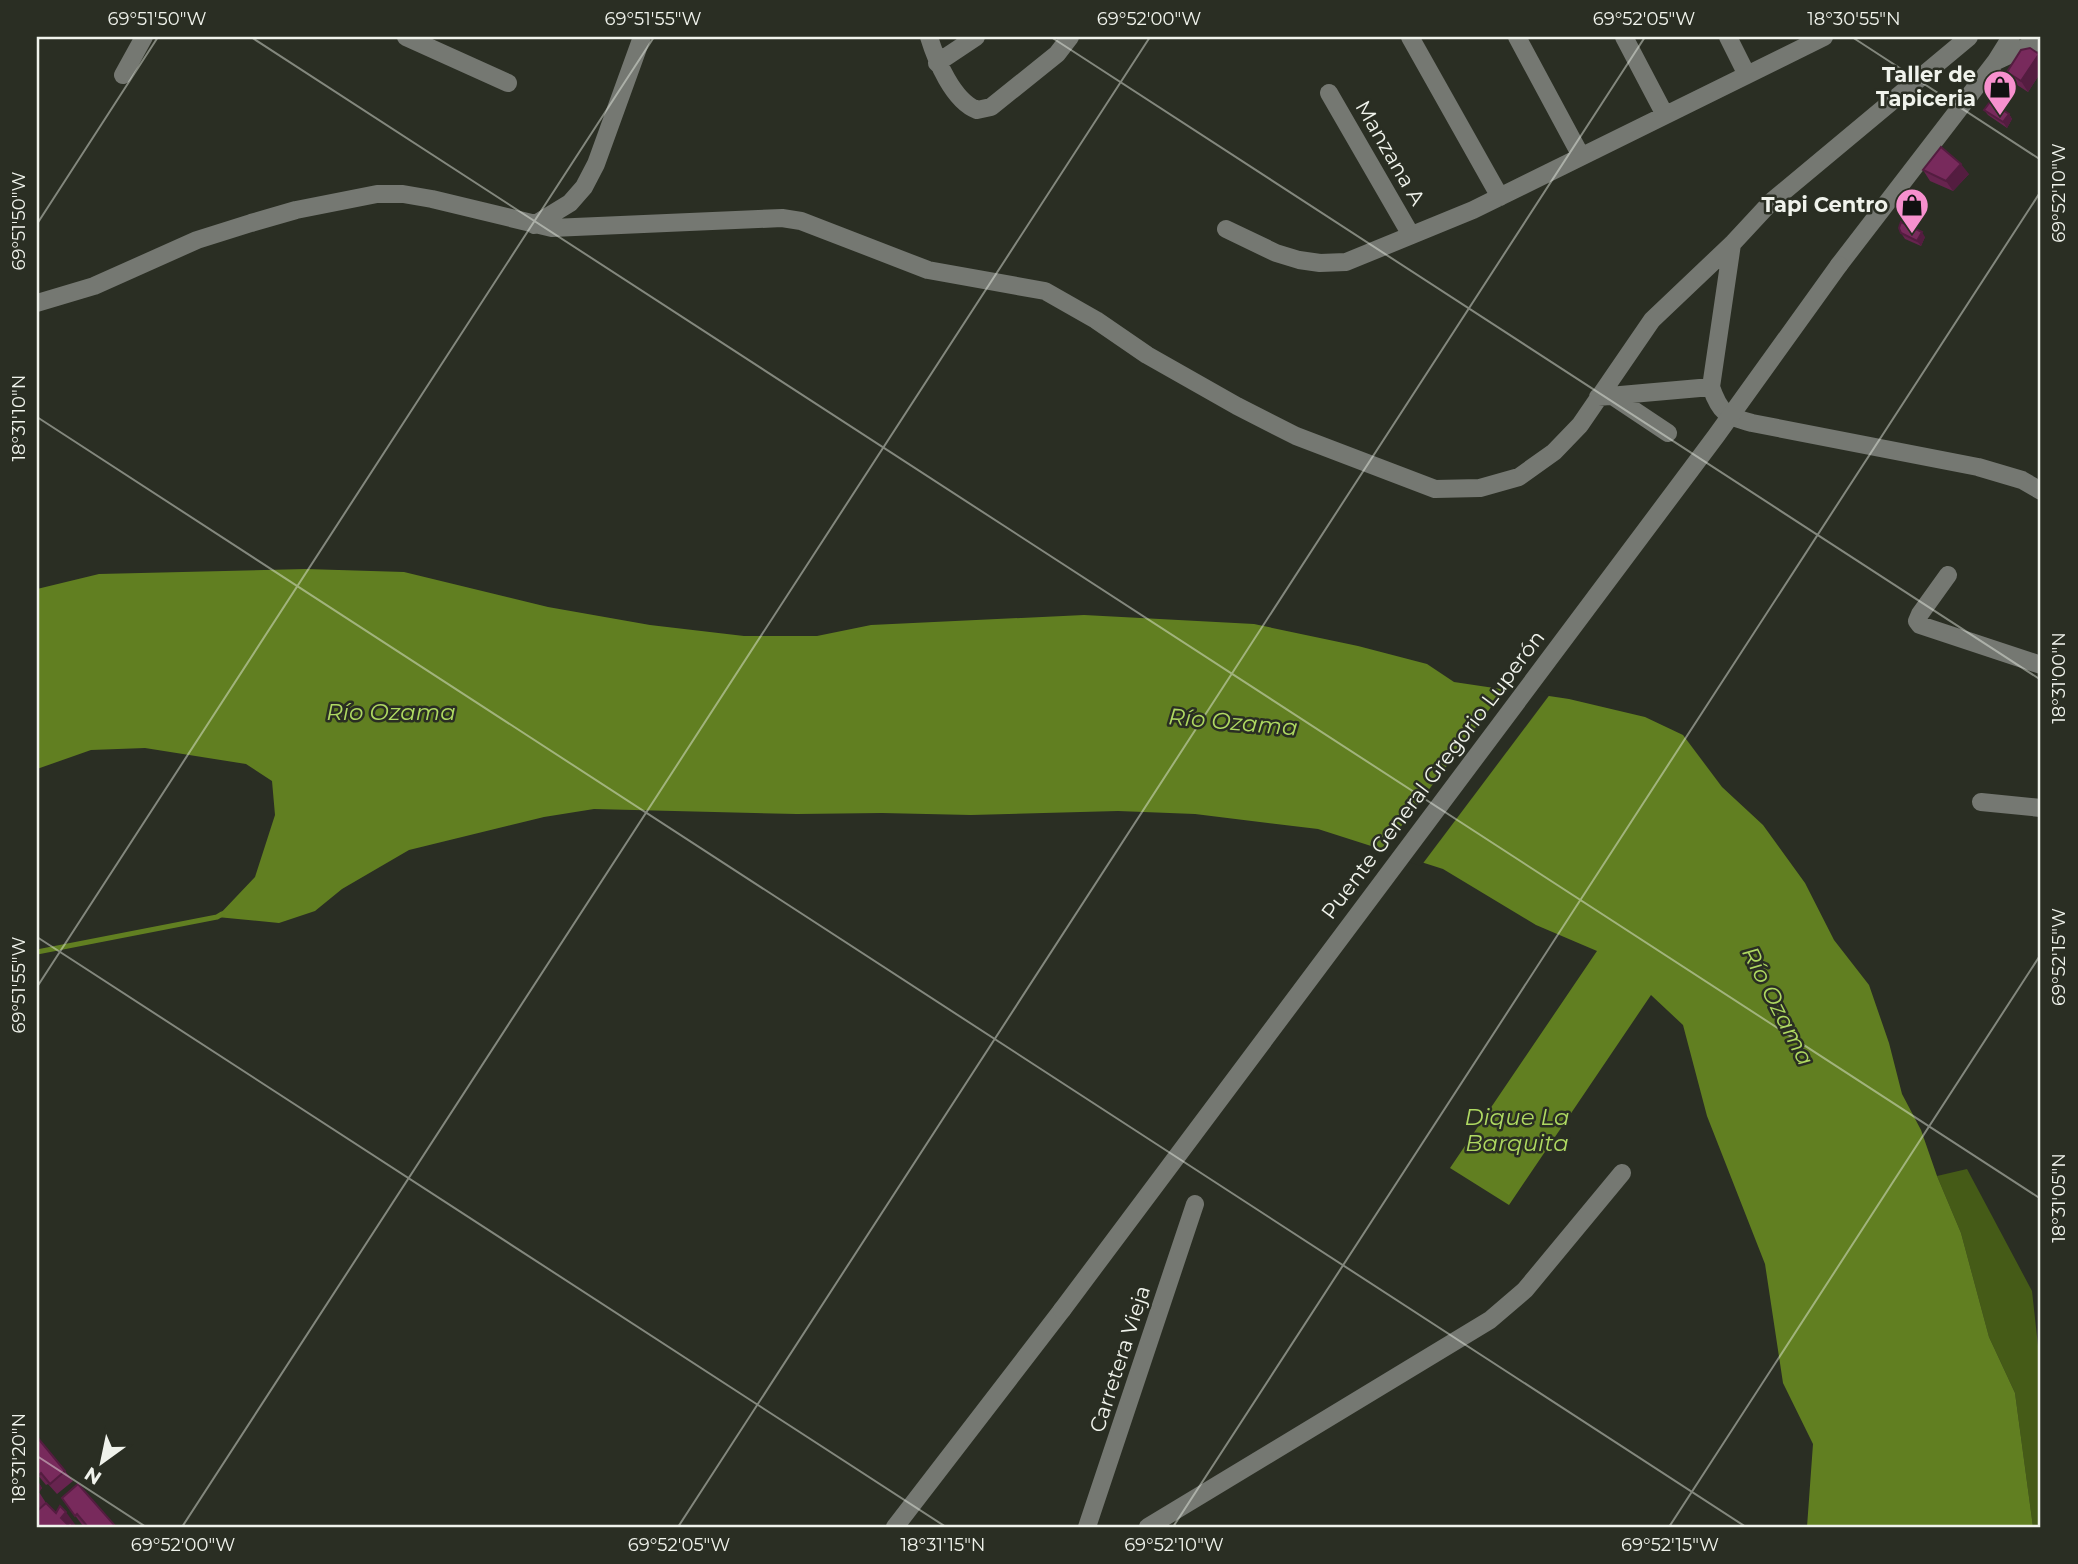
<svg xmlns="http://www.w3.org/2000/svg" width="2078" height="1564" viewBox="0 0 2078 1564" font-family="Montserrat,sans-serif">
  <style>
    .green { fill: #455b17 }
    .water { fill: #617f21 }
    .pier { fill: #2a2e23 }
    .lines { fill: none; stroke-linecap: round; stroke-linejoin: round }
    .stream { stroke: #617f21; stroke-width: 5 }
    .minor { stroke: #757872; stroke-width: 18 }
    .minor-bridge { stroke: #757872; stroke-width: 18 }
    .wall { fill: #67244f }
    .shaded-wall { fill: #541d40 }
    .building { fill: #782a5c; stroke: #541d40; stroke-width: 2 }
    .ticks { fill: none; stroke: #f0f3ec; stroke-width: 2; stroke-opacity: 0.45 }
    .labels { text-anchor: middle; stroke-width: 5; stroke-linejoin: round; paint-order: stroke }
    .poi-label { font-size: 21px; font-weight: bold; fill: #f0f3ec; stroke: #2a2e23; text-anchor: end }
    .street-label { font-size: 21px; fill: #f0f3ec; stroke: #2a2e23 }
    .water-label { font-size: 23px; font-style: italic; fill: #afd962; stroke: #2a2e23 }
    .neatline { fill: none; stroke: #f0f3ec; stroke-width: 2.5 }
    .ticks-label { font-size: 18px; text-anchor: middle; fill: #f0f3ec }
  </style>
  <rect width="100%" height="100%" fill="#2a2e23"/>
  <path class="green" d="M1967 1169 2032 1291 2041 1373V1527H2033L2015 1393 1989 1337 1961 1233 1937 1176Z"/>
  <path class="water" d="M306 569 404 572 548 607 650 625 744 636H817L871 625 1084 615 1254 624 1358 646 1427 664 1454 682 1569 699 1645 717 1683 735 1722 787 1763 825 1805 883 1834 940 1869 985 1889 1043 1902 1094 1921 1130 1937 1176 1961 1233 1989 1337 2015 1393 2033 1527H1807L1813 1444 1783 1383 1765 1264 1707 1116 1683 1025 1651 995 1509 1205 1450 1168 1597 951 1536 925 1443 869 1318 829 1195 814 1118 811 971 815 882 813 797 814 594 809 544 817 409 850 342 889 315 911 279 923 217 917 255 877 275 815 272 781 246 764 145 748 91 750 37 769V589L99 574Z"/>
  <path class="pier" d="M1507 686 1551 693 1421 866 1381 853Z"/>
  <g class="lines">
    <path class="stream" d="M37 952 217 917 222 914"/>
    <path class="minor" d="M406 37 508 83
      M929 37C936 60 953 101 977 110L991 107 1057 54 1070 37
      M1410 37 1500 197
      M1517 37 1581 156
      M1624 37 1665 115
      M1728 37 1747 75
      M1996 61 2041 40
      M937 63 976 37
      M123 75 144 37
      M1329 93 1411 235
      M534 225 570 203 584 187 596 164 642 37
      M1226 229 1276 253 1299 260 1320 263 1346 262 1473 210 1824 37
      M1732 244 1711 387C1720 413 1726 416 1752 423L1978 467 2022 480 2041 491
      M1839 265 1996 61 2011 37
      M37 303 94 286 197 240 251 223 296 210 377 194H403L432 199 552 228 782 218 801 221 928 270 1045 291 1096 320 1147 355 1237 406 1296 436 1435 489 1480 488 1519 477 1554 452 1580 425 1652 320 1732 244 1771 202 1969 37
      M1598 397 1711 387
      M1614 397 1668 433
      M1948 575 1920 614 1917 621 1920 625 2041 665
      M1981 802 2041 808
      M895 1527 1062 1310
      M1087 1527 1195 1204
      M1148 1527 1490 1320 1525 1290 1622 1173"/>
    <path class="minor-bridge" d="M1062 1310 1716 436 1839 265"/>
  </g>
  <path class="wall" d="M2039 54 2041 58V72L2028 92 2014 83 2007 72Z
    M1984 110 2009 114 2012 119 2007 128 1988 115Z
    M1923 170 1969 174 1953 191 1930 181Z
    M1901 233 1925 237 1921 246 1905 239Z
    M37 1437 65 1471 73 1481 57 1494 48 1484 46 1485 37 1474Z
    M37 1480 42 1488 39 1492 46 1503 37 1511Z
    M62 1498 116 1527H86L84 1525 83 1526Z"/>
  <path class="shaded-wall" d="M2039 54 2041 58V72L2028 92 2021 81Z
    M2009 114 2012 119 2007 128 2003 122Z
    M1961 164 1969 174 1953 191 1946 181Z
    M1922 232 1925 237 1921 246 1917 241Z
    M37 1480 42 1488 39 1492 37 1491Z
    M66 1512 77 1527H68L61 1518Z"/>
  <path class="building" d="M2030 48 2039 54 2021 81 2007 72 2021 50Z
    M1990 102 2009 114 2003 122 1984 110Z
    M1941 147 1961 164 1946 181 1923 170Z
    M1901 222 1922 232 1917 241 1901 233 1899 228Z
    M37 1437 65 1471 50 1484 41 1473 39 1475 37 1473Z
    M78 1484 116 1527H88L77 1514 75 1516 62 1498Z
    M46 1503 56 1513 60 1506 66 1512 61 1518 68 1525 70 1522 74 1527H40L37 1523V1511Z"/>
  <path class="ticks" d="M251 37 2041 1199M1051 37 2041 680M1852 37 2041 160M37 224 158 37M37 417 1746 1527M37 937 946 1527M37 987 654 37M37 1456 146 1527M182 1527 1150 37M678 1527 1645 37M1173 1527 2041 191M1669 1527 2041 954"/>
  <defs>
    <g id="shop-pin" transform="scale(1.75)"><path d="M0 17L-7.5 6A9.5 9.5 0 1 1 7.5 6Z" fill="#f790ce" stroke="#2a2e23"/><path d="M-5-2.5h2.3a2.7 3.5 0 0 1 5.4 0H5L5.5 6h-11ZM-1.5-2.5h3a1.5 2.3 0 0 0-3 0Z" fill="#111"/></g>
  </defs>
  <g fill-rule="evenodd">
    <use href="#shop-pin" x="2000" y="87"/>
    <use href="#shop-pin" x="1912" y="205"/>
  </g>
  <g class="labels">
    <g class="poi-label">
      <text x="1976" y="82">Taller de<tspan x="1976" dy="24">Tapiceria</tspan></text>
      <text x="1888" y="212">Tapi Centro</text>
    </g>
    <g class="street-label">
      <text transform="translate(1390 153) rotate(60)" y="7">Manzana A</text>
      <text transform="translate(1433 775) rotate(-53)" y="7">Puente General Gregorio Luperón</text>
      <text transform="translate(1120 1359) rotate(-72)" y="7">Carretera Vieja</text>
    </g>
    <g class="water-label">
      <text x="391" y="720">Río Ozama</text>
      <text transform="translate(1233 722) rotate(5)" y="8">Río Ozama</text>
      <text transform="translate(1778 1006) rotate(63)" y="8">Río Ozama</text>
      <text x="1517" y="1125">Dique La<tspan x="1517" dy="26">Barquita</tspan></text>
    </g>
  </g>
  <rect width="2078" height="1564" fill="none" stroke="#2a2e23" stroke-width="77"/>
  <g transform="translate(102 1462) rotate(213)" stroke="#2a2e23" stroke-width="5" paint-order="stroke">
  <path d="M0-5L12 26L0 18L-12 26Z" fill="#f0f3ec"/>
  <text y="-10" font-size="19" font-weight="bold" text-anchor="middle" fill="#f0f3ec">N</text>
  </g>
  <rect x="38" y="38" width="2001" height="1488" class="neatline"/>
  <g class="ticks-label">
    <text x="157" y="25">69°51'50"W</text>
    <text x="653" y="25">69°51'55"W</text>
    <text x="1149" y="25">69°52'00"W</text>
    <text x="1644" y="25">69°52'05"W</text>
    <text x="1854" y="25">18°30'55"N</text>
    <text transform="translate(2059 193) rotate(-90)" y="6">69°52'10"W</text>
    <text transform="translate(19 221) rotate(-90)" y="6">69°51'50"W</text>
    <text transform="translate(19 418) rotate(-90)" y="6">18°31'10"N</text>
    <text transform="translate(2059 678) rotate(-90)" y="6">18°31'00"N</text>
    <text transform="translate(2059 957) rotate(-90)" y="6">69°52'15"W</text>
    <text transform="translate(19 985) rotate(-90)" y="6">69°51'55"W</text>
    <text transform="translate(2059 1198) rotate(-90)" y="6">18°31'05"N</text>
    <text transform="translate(19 1458) rotate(-90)" y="6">18°31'20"N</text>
    <text x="183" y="1551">69°52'00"W</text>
    <text x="679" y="1551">69°52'05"W</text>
    <text x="943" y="1551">18°31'15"N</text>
    <text x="1174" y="1551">69°52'10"W</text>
    <text x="1670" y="1551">69°52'15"W</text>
  </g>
</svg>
